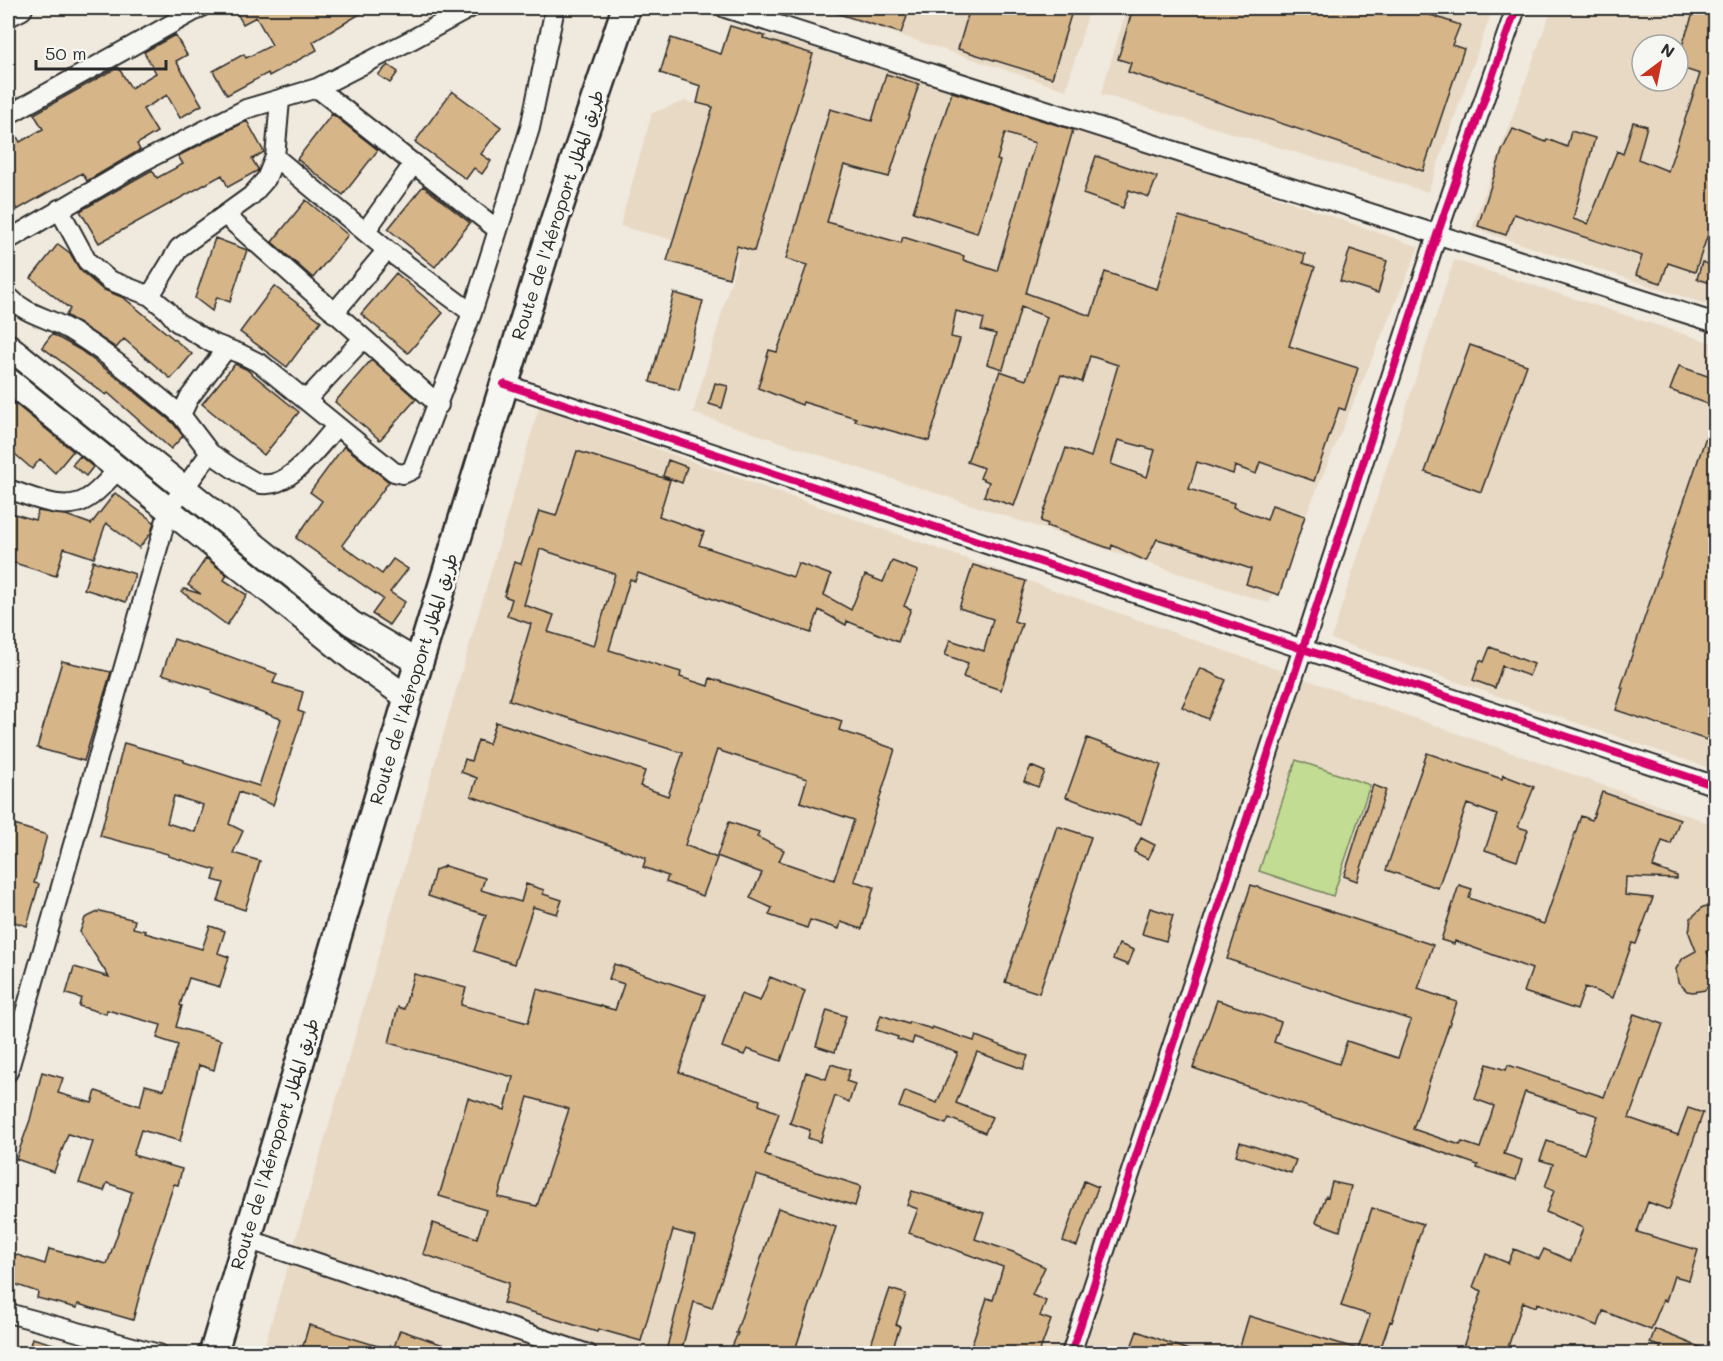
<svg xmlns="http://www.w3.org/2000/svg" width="1723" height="1361" viewBox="0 0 1723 1361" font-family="Mali,'Playpen Sans Arabic',sans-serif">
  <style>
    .built { fill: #e8d9c4; fill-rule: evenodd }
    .green { fill: #c2dc93; stroke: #76845f; stroke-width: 1.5 }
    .building { fill: #d6b589; stroke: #2b2b2b; stroke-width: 1.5; fill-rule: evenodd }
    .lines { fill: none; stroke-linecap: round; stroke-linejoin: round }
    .street-casing { stroke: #2b2b2b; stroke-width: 22 }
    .secondary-casing { stroke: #2b2b2b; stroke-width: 28 }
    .primary-casing { stroke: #2b2b2b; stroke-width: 32 }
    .street { stroke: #f6f6f2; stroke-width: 18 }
    .secondary { stroke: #f6f6f2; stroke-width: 24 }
    .primary { stroke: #f6f6f2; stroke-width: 27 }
    .cycleway-casing { stroke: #f6f6f2; stroke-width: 11 }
    .cycleway { stroke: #d6006c; stroke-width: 8 }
    .labels { text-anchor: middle; stroke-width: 6; stroke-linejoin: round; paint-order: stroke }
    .street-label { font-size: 18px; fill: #2b2b2b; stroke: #f6f6f2 }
  </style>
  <rect width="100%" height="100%" fill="#f0e9dd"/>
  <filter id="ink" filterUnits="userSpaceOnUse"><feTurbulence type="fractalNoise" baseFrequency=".0167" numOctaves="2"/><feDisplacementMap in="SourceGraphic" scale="12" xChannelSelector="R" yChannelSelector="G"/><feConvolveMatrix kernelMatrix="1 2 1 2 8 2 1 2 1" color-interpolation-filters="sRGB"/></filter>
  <g filter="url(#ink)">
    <path class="built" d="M818 8H1090L1066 90Z
      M1127 8H1493L1428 192 1101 94Z
      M1552 8H1715V307L1472 228ZM1642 45H1678V81H1642Z
      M729 23 1079 127 1419 247 1269 603 693 413 738 257 620 226 652 113 685 101 706 106Z
      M1454 260 1715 344V770L1331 639Z
      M539 407 1715 825V1353L262 1354Z"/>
    <path class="green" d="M1296 760 1370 785 1333 896 1259 871Z"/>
    <path class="building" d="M234 8H370L313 42 317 50 269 76 268 73 227 95 213 71 244 54 246 58 272 45 256 17 243 24Z
      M830 8H910L901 33 829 11Z
      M970 8H1073L1052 78 958 49Z
      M1133 8H1410L1460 25 1452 45 1464 49 1423 171 1128 72 1131 63 1118 59Z
      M1695 8H1716V96L1710 112 1716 113V211L1695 272 1668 263 1661 283 1636 275 1642 256 1514 214 1506 235 1478 226 1502 151 1513 129 1546 142 1547 139 1567 147 1571 131 1595 138 1573 219 1588 224 1617 151 1623 154 1633 122 1647 126 1638 159 1668 171 1700 74 1678 67V57Z
      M730 26 765 36 764 39 813 54 754 251 737 246 729 278 667 261 713 107 697 103 701 86 660 73 671 38 721 54Z
      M175 35 187 55 176 61 202 105 180 118 167 95 143 109 157 132 137 144 140 150 87 181 82 173 17 210 8 194V126H11L20 142 43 129 34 114 118 67 131 88 156 73 144 52Z
      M388 65 398 72 390 83 378 75Z
      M886 74 919 84 889 177 844 165 827 222 901 243 903 237 964 256 963 260 997 271 1035 143 1005 133 997 160 1000 161 977 233 913 212 952 92 1073 130 1026 293 1091 316 1105 272 1157 289 1179 216 1305 254 1303 263 1315 267 1289 346 1358 368 1345 410 1339 408 1314 481 1260 462 1256 474 1235 466 1233 474 1197 462 1189 489 1234 503 1233 507 1267 520 1272 505 1305 516 1279 595 1246 584 1251 569 1198 551 1157 539 1146 561 1112 545 1111 549 1047 526 1048 524 1041 521 1066 448 1091 457 1118 365 1090 356 1082 382 1061 375 1014 506 984 496 989 482 980 478 984 468 967 462 1000 371 1026 380 1047 317 1021 307 1003 369 987 364 996 334 981 330 984 319 956 311 951 337 960 339 929 441 855 421 856 418 803 402 802 405 758 388 769 350 777 352 807 265 786 259 830 109 872 121ZM1118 440 1155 450 1147 477 1111 464Z
      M452 91 501 127 481 154 491 161 482 174 474 168 466 179 415 142Z
      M332 114 378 150 343 195 297 159Z
      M247 121 264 152 252 159 258 169 257 171 228 187 222 175 99 243 80 211 152 170 157 178 183 164 178 156Z
      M1096 156 1157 177 1149 197 1129 190 1123 208 1083 194Z
      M423 186 470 223 435 267 388 229Z
      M306 200 348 235 313 278 272 242Z
      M215 238 247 250 230 302 217 297 212 311 195 298Z
      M58 244 70 253 80 270 102 289 124 298 192 354 171 379 124 339 116 348 66 315 70 309 31 278Z
      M1350 249 1387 261 1378 293 1340 281Z
      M1702 262 1716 267 1711 283 1697 279Z
      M396 273 443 313 408 353 361 314Z
      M274 286 321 321 287 367 240 332Z
      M674 293 703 301 679 390 650 382Z
      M52 334 80 350 120 380 173 423 183 436 171 449 108 393 106 395 42 347Z
      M1470 345 1527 365 1481 492 1425 472Z
      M371 360 416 399 380 440 335 402Z
      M235 364 246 369 299 412 264 455 202 404Z
      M1679 366 1716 379V407L1670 390Z
      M715 383 728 386 722 408 709 404Z
      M8 398 73 451 55 473 40 459 32 469 8 448Z
      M1713 416H1716V743L1616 710 1623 688 1621 687Z
      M344 446 389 482 342 545 382 574 393 559 408 569 390 592 405 602 389 625 372 614 383 599 296 538 322 501 310 492Z
      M577 451 670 480 659 516 704 532 699 545 793 577 798 563 831 575 824 595 851 610 865 575 883 582 892 561 918 571 904 606 911 609 898 642 847 621 846 625 819 610 811 633 638 573 635 581 630 579 609 650 681 672 680 677 708 686 710 678 842 721 839 730 895 749 854 881 874 887 862 929 841 922 839 929 810 920 807 928 769 915 772 908 750 898 762 873 717 856 729 822 759 832 757 837 784 850 779 861 834 880 854 820 800 802 807 779 717 750 685 845 717 858 703 896 666 882 668 876 643 867 646 858 471 796 477 778 461 772 465 759 471 761 478 740 489 744 496 722 645 771 640 786 668 796 683 753 509 700 531 624 507 616 512 599 504 596 514 562 521 564 539 511 556 516ZM540 549 615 574 594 646 548 632 554 615 524 605Z
      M80 456 93 467 86 476 72 465Z
      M668 460 687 467 682 483 663 476Z
      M115 493 154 522 151 533 139 548 106 523 94 558 64 548 56 576 8 561V512L35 520 38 511 66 515 91 524Z
      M206 558 227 575 224 580 247 595 227 625 182 592 184 589 201 594 188 585Z
      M93 561 135 574 126 602 84 589Z
      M973 565 1026 581 1014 621 1022 624 1001 690 963 677 968 663 945 655 950 640 984 651 993 619 959 608Z
      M174 639 225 656 226 655 277 674 273 683 303 692 298 711 304 713 273 805 239 792 229 824 243 831 233 853 260 861 245 910 218 901 224 883 213 880 216 870 168 856V854L100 836 124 743 184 760V762L259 786 281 719 211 693 212 690 162 674ZM174 796 203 805 195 832 167 823Z
      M1490 647 1534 664 1529 676 1502 666 1495 688 1473 680 1480 660 1484 662Z
      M62 661 111 672 84 761 37 748Z
      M1200 668 1226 680 1208 719 1182 707Z
      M1087 738 1161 765 1141 824 1066 797Z
      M1427 753 1502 779 1503 775 1534 787 1518 827 1528 830 1517 861 1485 850 1497 815 1467 804 1438 888 1386 870Z
      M1031 766 1045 772 1038 787 1024 781Z
      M1373 785 1386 790 1357 881 1344 876Z
      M1602 792 1680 819 1671 844 1662 841 1653 867 1677 876V879L1626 877 1625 895 1653 898 1636 944 1632 943 1613 998 1585 987 1577 1010 1524 992 1532 969 1455 941 1454 944 1441 940 1459 885 1472 889 1469 898 1544 924 1581 816 1592 820Z
      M11 824 47 835 34 883 39 884 27 926 8 920V836Z
      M1057 826 1091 837 1039 993 1005 982Z
      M1141 838 1155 845 1148 859 1134 852Z
      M445 866 485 878 481 890 521 902 526 884 544 890 543 894 562 900 557 914 533 907 514 964 474 951 486 915 428 896 435 870Z
      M1251 885 1433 945 1418 989 1457 1002 1413 1129 1460 1145 1462 1142 1480 1148 1494 1106 1475 1099 1487 1064 1506 1070 1508 1065 1604 1097 1634 1014 1663 1024 1629 1118 1678 1135 1688 1108 1703 1113 1669 1210 1648 1202 1637 1232 1698 1250 1689 1280 1674 1276 1666 1301 1663 1300 1651 1330 1603 1311 1598 1326 1537 1303 1536 1307 1523 1302 1506 1353H1461L1482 1291 1473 1287 1486 1254 1508 1263 1514 1249 1539 1259 1544 1249 1571 1261 1583 1228 1546 1212 1554 1191 1545 1187 1553 1164 1540 1160 1547 1141 1584 1154 1598 1116 1525 1092 1504 1154 1522 1160 1516 1180 1477 1168 1478 1165 1432 1149 1193 1068 1217 1000 1281 1022 1274 1042 1339 1064 1347 1041 1398 1058 1411 1020 1227 959Z
      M1716 904V951L1707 952 1714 968 1713 980 1705 990 1693 992 1687 991 1678 982 1676 969 1683 958 1696 951 1689 933 1691 918 1703 907Z
      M1150 908 1173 915 1166 941 1142 934Z
      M100 911 135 920 133 928 146 931 145 933 202 949 210 926 225 931 218 953 229 957 220 987 189 978 180 1005 182 1006 176 1027 221 1040 214 1070 199 1065 180 1141 141 1130 133 1155 182 1169 178 1185 174 1184 149 1259 133 1320 78 1304 77 1308 37 1298 38 1292 8 1282V1252L45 1264 49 1249 107 1264 132 1192 107 1183 104 1191 79 1183 93 1142 68 1134 54 1172 16 1159 30 1120 42 1072 63 1078 58 1093 92 1103 96 1091 140 1106 145 1085 164 1090 178 1045 157 1038 161 1025 107 1010 106 1014 79 1006 81 998 66 994 74 967 109 977 80 932 85 918Z
      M1119 944 1134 950 1128 965 1113 959Z
      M614 964 705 995 679 1072 760 1100 759 1105 779 1113 765 1154 770 1156 769 1157 861 1186 855 1206 756 1175 712 1308 694 1302 681 1353 666 1351 695 1236 673 1230 641 1341 598 1329 597 1332 503 1303 509 1283 423 1254 433 1223 477 1238 486 1210 439 1196 468 1098 505 1110 513 1077 389 1043 398 1007 404 1009 414 974 466 988 461 1005 528 1023 537 989 615 1010 624 984 609 979ZM528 1097 569 1109 537 1206 498 1197Z
      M770 977 805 991 781 1061 747 1049 744 1055 722 1047 741 994 760 1001Z
      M827 1010 846 1016 835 1052 816 1046Z
      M881 1015 908 1024 909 1022 932 1029V1027L974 1041 976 1036 1028 1056 1023 1069 977 1052 956 1103 992 1117 985 1133 949 1118 946 1124 899 1107 905 1091 937 1103 958 1053 914 1037 912 1044 897 1039 898 1037 876 1030Z
      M831 1064 850 1070 846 1081 855 1084 849 1102 835 1096 820 1142 808 1138 810 1130 790 1123 806 1072 826 1079Z
      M1240 1142 1296 1160 1291 1173 1236 1155Z
      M1084 1181 1098 1187 1077 1246 1063 1241Z
      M1332 1182 1351 1186 1340 1231 1316 1222 1326 1196 1328 1197Z
      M912 1191 984 1213 975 1239 1013 1252 1045 1267 1032 1295 1046 1301 1040 1316 1051 1320 1039 1353H969L987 1298 993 1300 1003 1267 909 1233 918 1209 907 1205Z
      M778 1208 836 1227 794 1353H729L738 1333H736Z
      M1372 1208 1423 1224 1392 1322 1390 1321 1379 1353H1238L1249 1316 1358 1349 1370 1315 1341 1306Z
      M890 1289 906 1294 896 1325 900 1327 891 1353H868Z
      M309 1325 391 1350V1353H301Z
      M1655 1329 1714 1353H1658L1661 1347 1650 1343Z
      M400 1330 461 1351 460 1353H392Z
      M1137 1331 1194 1352V1353H1129Z
      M32 1338 71 1349V1353H28Z"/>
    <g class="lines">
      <g class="street-casing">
        <path id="street" d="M725 8 1716 323
          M317 88 498 230
          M280 100 275 157 266 179 251 196 179 248 150 296 167 310 177 322 212 343 241 354 261 364 394 472 403 474 412 470 472 313 498 230 530 128 555 8
          M8 115 200 8
          M275 157 387 250 472 313
          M59 209 87 261 109 280 150 296
          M225 215 439 405
          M365 232 414 163
          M8 240 142 162 246 109 317 88 411 40 470 8
          M8 296C27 316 49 317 71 331 111 355 145 386 181 415
          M334 313 387 250
          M504 384 1716 786
          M306 400 363 339
          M210 453C223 461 245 478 258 483 287 493 319 445 337 426
          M8 489C30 496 65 514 88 498 100 491 109 478 119 469
          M8 1072 169 509 210 453 181 415 189 398 226 349
          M247 1239 588 1354
          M8 1313 159 1354
          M1071 1354 1303 648 1437 235 1516 8"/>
      </g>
      <g class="secondary-casing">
        <path id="secondary" d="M8 14 20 8
          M8 346 351 623 419 663
          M8 380 357 662 408 698"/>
      </g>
      <g class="primary-casing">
        <path id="primary" d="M213 1354 408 698 556 216 626 8"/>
      </g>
      <use href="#street" class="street"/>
      <use href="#secondary" class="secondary"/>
      <use href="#primary" class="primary"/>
      <g class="cycleway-casing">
        <path id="cycleway" d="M504 384 1716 786
          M1071 1354 1303 648 1437 235 1516 8"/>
      </g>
      <use href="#cycleway" class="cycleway"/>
    </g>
  </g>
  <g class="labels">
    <g class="street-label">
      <text transform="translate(558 215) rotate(-72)" y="6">Route de l'Aéroport طريق المطار</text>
      <text transform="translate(414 679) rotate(-73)" y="6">Route de l'Aéroport طريق المطار</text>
      <text transform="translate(275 1144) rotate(-73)" y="6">Route de l'Aéroport طريق المطار</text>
    </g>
  </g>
  <rect width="1723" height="1361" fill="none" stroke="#f6f6f2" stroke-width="30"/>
  <rect x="15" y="15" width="1693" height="1331" fill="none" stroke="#2b2b2b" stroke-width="2" filter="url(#ink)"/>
  <g transform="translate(1660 63) rotate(32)"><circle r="28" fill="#f6f6f2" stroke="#a5a5a2" stroke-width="1.5"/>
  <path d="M0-4.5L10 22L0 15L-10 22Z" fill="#c8321e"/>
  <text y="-9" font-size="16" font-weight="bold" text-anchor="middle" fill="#2b2b2b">N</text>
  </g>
  <path d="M36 60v9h130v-9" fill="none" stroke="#2b2b2b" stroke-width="3"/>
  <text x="45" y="60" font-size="18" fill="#2b2b2b" stroke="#f6f6f2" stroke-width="4.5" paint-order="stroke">50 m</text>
</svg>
